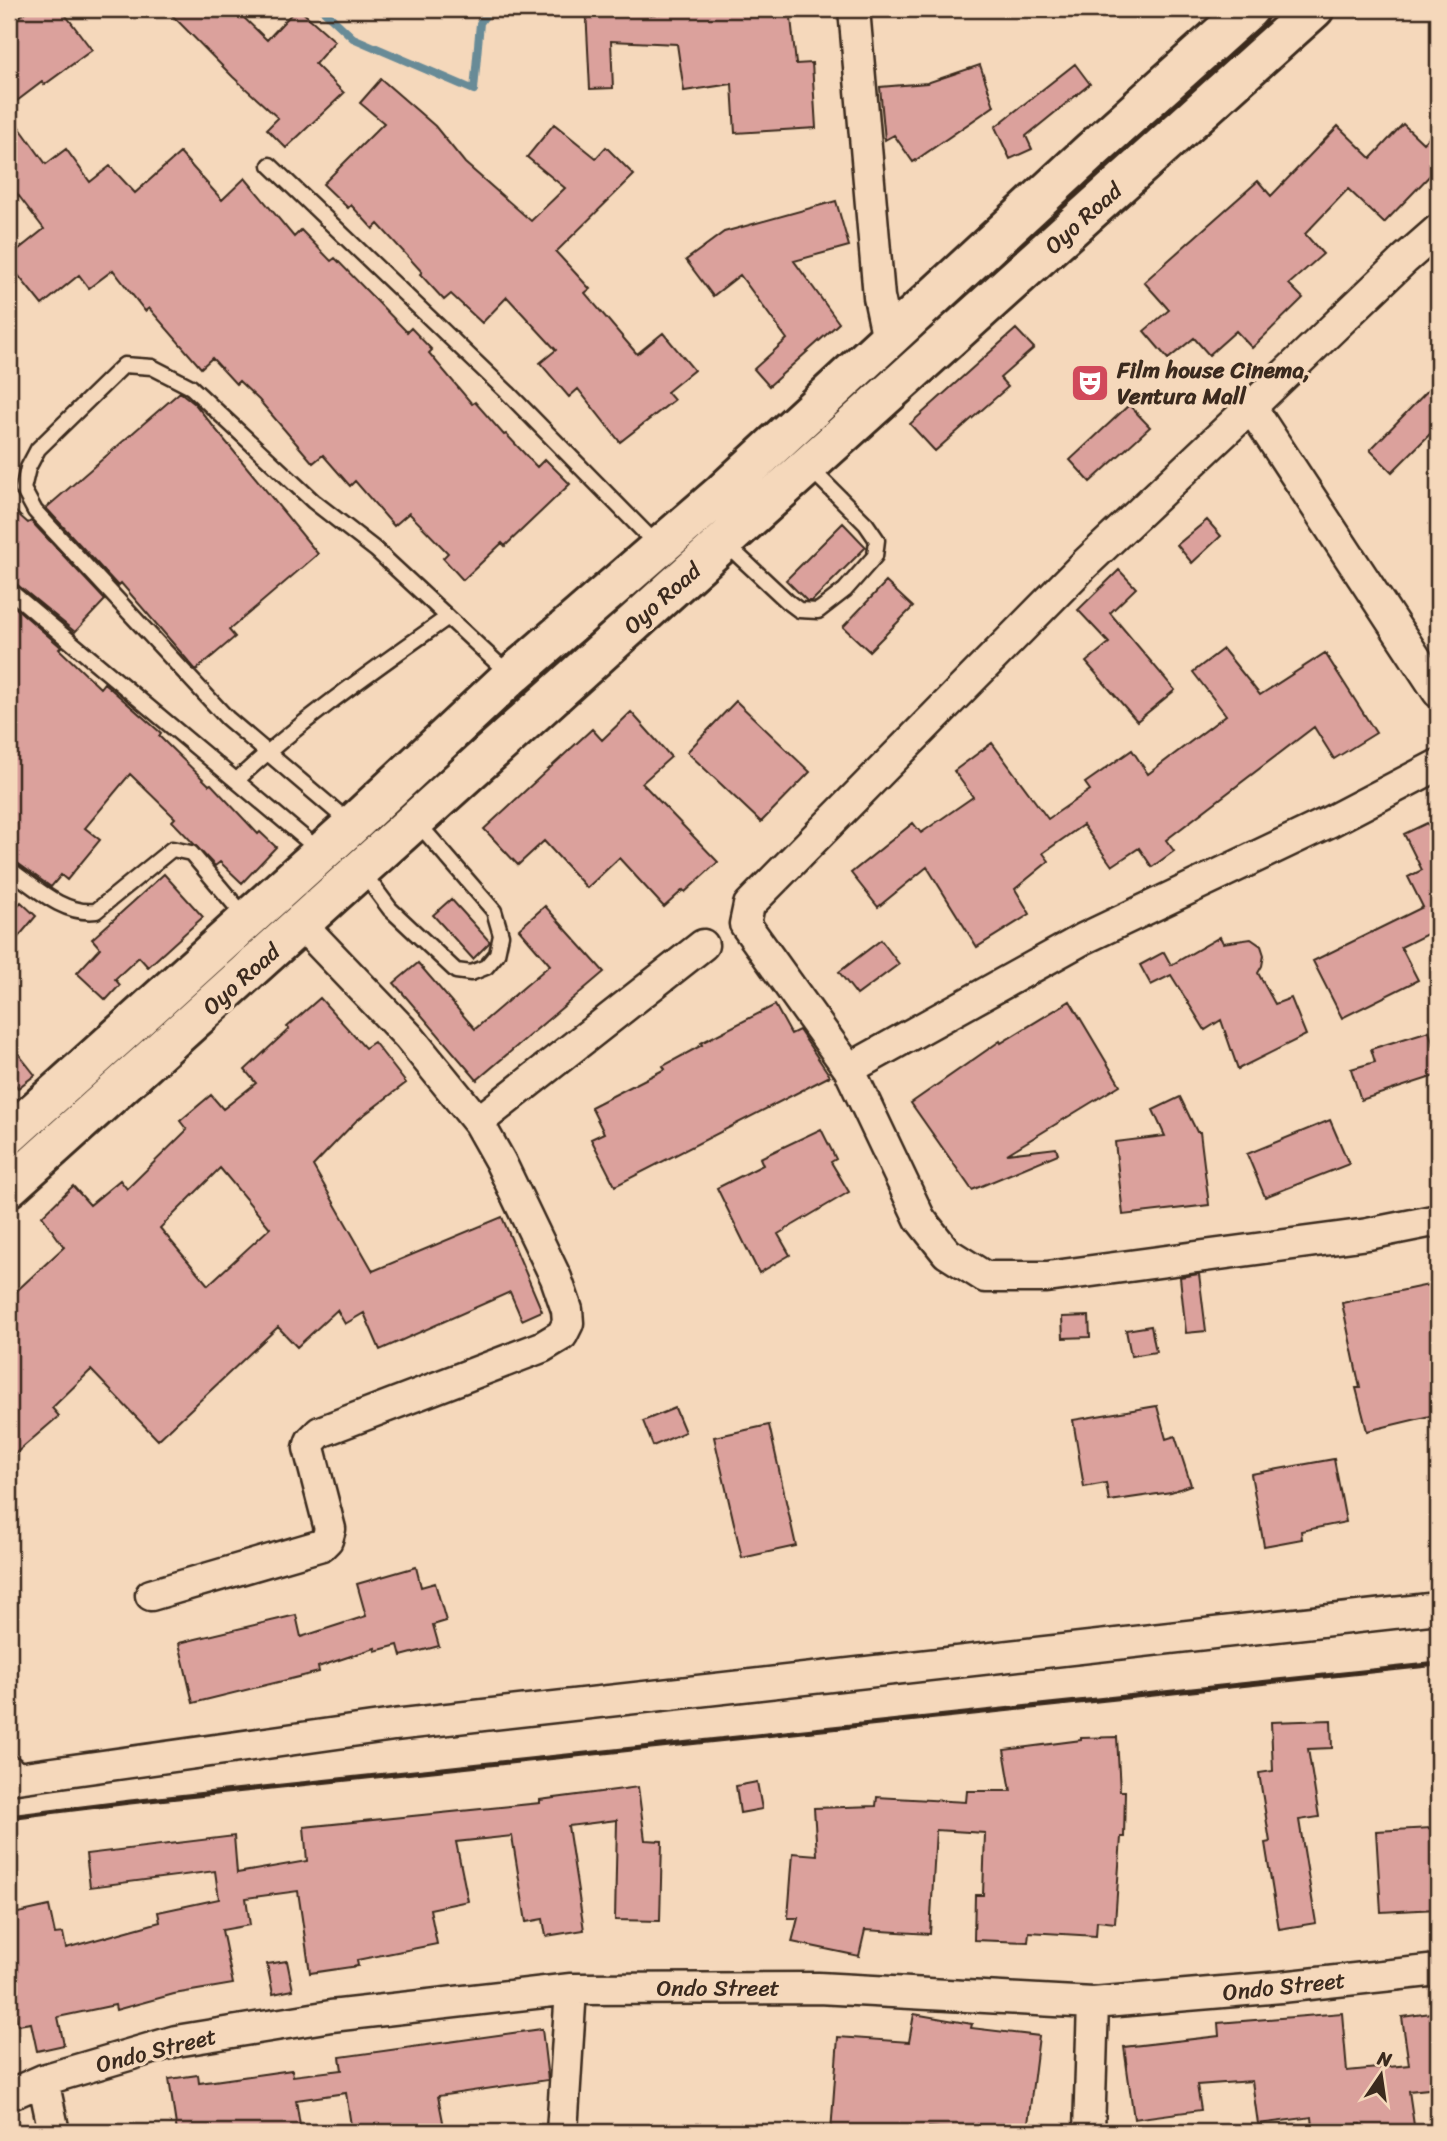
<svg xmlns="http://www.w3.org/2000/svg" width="1447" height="2141" viewBox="0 0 1447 2141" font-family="Sriracha,sans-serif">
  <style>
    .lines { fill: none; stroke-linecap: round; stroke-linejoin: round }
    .stream { stroke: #688b97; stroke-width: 8 }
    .building { fill: #dba19c; stroke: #3b2a1e; stroke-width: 2; fill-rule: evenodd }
    .service-casing { stroke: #3b2a1e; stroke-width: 19 }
    .minor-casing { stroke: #3b2a1e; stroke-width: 35 }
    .primary-casing { stroke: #3b2a1e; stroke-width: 44 }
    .service { stroke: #f5d8bb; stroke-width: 14 }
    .minor { stroke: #f5d8bb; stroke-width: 30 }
    .primary { stroke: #f5d8bb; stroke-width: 38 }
    .rail { stroke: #3b2a1e; stroke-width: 5 }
    .labels { text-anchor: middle; stroke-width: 7; stroke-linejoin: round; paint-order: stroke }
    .street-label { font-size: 23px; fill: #3b2a1e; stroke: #f5d8bb }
    .poi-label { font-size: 23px; font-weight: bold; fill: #3b2a1e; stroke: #f5d8bb; text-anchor: start }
  </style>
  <rect width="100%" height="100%" fill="#f5d8bb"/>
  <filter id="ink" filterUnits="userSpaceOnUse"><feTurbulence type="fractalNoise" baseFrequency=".0143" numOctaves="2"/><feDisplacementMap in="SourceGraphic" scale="14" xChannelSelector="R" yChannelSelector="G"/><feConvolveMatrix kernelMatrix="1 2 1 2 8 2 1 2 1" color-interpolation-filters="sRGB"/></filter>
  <g filter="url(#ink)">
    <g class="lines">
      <path class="stream" d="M322 9 353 38 474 90 480 23 490 9"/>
    </g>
    <path class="building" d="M30 9H61L92 50 44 85 42 82 9 107V24Z
      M166 9H235L267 40 296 9H299L335 41 315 64 344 93 286 148 267 129 278 118 233 77Z
      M586 9H651V15L691 9H790L796 64 812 63 816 128 735 133 732 84 684 91 677 44 611 41 613 88 590 89Z
      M1075 64 1090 84 1026 136 1032 149 1010 159 995 127Z
      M980 65 994 106 913 162 894 135 885 140 880 87 927 83Z
      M381 79 435 126 465 163 531 221 565 188 527 157 554 124 596 158 606 147 634 175 556 252 590 289 585 293 637 354 663 333 694 370 667 392 674 400 620 442 578 389 569 397 540 363 556 350 507 297 482 323 451 294 444 300 420 274 422 272 378 224 373 229 351 205 348 208 323 184 384 123 360 103Z
      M9 113 46 164 66 149 90 182 110 166 135 193 180 153 222 200 245 178 294 237 301 230 331 261 335 258 407 332 411 328 432 350 429 353 472 404 475 402 504 435 506 434 537 467 545 459 570 484 505 546 502 543 463 580 443 558 448 553 409 513 394 526 355 481 350 486 323 455 313 463 259 400 239 381 236 384 212 358 201 368 149 308 145 311 113 270 89 288 79 275 42 305 9 264V257L44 229 9 183Z
      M1403 124 1423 143 1438 128V167L1384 223 1348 189 1305 234 1323 254 1289 284 1303 298 1252 348 1236 331 1209 355 1194 338 1168 359 1144 331 1169 310 1144 282 1258 181 1271 196 1338 126 1371 158Z
      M836 201 849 246 794 261 839 323 769 386 754 369 787 339 740 275 713 296 686 260 724 232Z
      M1016 329 1034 348 1000 378 1008 387 935 451 910 424Z
      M1438 380V426L1392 472 1370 450Z
      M180 392 195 404 318 554 229 630 235 637 196 670 121 583 118 586 46 508Z
      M1129 405 1150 427 1090 482 1070 460Z
      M9 506 28 523 31 521 105 600 75 632 15 583 9 581Z
      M1207 520 1221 536 1192 563 1177 545Z
      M843 523 866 547 812 601H807L786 580Z
      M1119 570 1136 588 1110 613 1175 690 1137 721 1086 662 1109 643 1078 610Z
      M886 582 913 607 869 651 843 627Z
      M9 602 61 647 59 649 100 688 104 683 161 733 159 736 209 785 211 784 258 834 260 832 276 847 242 883 220 862 215 866 172 821 175 818 130 774 85 828 100 840 67 880 61 875 51 887 9 857Z
      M1223 649 1260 695 1325 653 1376 733 1334 759 1314 727 1166 840 1174 851 1152 867 1139 848 1112 866 1083 825 1043 853 1049 861 1015 889 1030 914 977 947 927 867 878 907 851 873 913 823 921 833 973 797 954 771 992 743 1048 819 1090 790 1085 783 1132 750 1148 774 1226 715 1193 672Z
      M736 701 810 772 761 822 687 752Z
      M631 712 671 757 642 783 718 862 685 892 683 890 664 907 619 858 587 888 544 841 518 865 484 829 592 729 602 740Z
      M1438 822V937L1435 930 1401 947 1418 980 1342 1018 1313 961 1423 907 1408 877 1422 870 1404 834 1427 823 1429 826Z
      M164 874 203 917 148 967 139 957 115 979 120 985 106 1000 77 973 100 948 92 939Z
      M451 899 490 942 473 959 433 915Z
      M21 902 36 916 9 948V915Z
      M545 906 604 972 477 1080 394 983 418 963 475 1029 550 965 519 929Z
      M1220 937 1223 943 1251 939 1261 946 1264 955 1262 966 1258 973 1275 1004 1291 998 1306 1035 1238 1069 1221 1020 1205 1030 1171 975 1151 985 1140 965 1164 952 1171 965Z
      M881 940 899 964 857 995 839 972Z
      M320 998 365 1048 374 1042 406 1083 356 1121 313 1166 373 1271 502 1217 542 1311 522 1320 510 1292 380 1350 364 1313 345 1324 337 1310 297 1347 278 1327 158 1440 91 1370 52 1408 59 1416 9 1459V1298L64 1247 42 1216 73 1186 90 1205 120 1180 127 1189 187 1130 180 1121 211 1095 223 1109 256 1083 245 1070 289 1029 287 1027ZM220 1168 270 1228 208 1285 160 1228Z
      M1070 1001 1120 1085 1007 1154 1056 1148 1058 1154 972 1190 911 1103 1000 1041 1001 1043Z
      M775 1005 791 1034 799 1030 830 1076 615 1186 591 1139 604 1133 591 1107 665 1069 663 1066 702 1045 701 1043Z
      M1429 1031 1438 1059V1075L1361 1100 1351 1069 1375 1062 1371 1049Z
      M9 1042 35 1075 18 1088 9 1077Z
      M1180 1097 1197 1132H1200L1209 1205 1123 1215 1115 1142 1165 1136 1153 1110Z
      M1330 1120 1349 1164 1265 1197 1247 1154Z
      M821 1129 836 1159 831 1162 849 1192 778 1234 790 1255 759 1273 717 1188 763 1165 760 1158Z
      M1199 1274 1206 1331 1186 1333 1180 1277Z
      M1438 1283V1414L1367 1431 1356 1388H1360L1342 1303Z
      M1089 1316 1090 1337 1063 1338 1062 1317Z
      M1151 1326 1156 1352 1131 1356 1126 1330Z
      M1157 1406 1166 1439 1175 1436 1191 1485 1171 1492 1109 1501 1106 1483 1084 1487 1073 1420Z
      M675 1408 685 1432 653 1446 643 1421Z
      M769 1425 796 1546 742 1558 714 1437Z
      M1334 1459 1346 1522 1301 1531 1302 1539 1264 1546 1251 1474Z
      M416 1567 421 1587 435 1583 446 1621 433 1625 439 1646 401 1656 398 1645 375 1651V1648L318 1667 319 1672 193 1703 179 1643 296 1615 301 1637 366 1616 357 1584Z
      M1331 1720 1332 1748 1308 1749 1319 1817 1299 1820 1316 1923 1279 1929 1265 1843 1270 1842 1259 1773 1273 1771 1271 1722Z
      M1117 1737 1120 1791H1125L1124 1837H1121L1115 1923 1097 1921 1096 1936 1029 1932 1028 1942 974 1940 975 1895H983L985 1833 936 1830 930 1934 865 1930 859 1956 792 1942 798 1918H788L793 1853 817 1855 814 1808 876 1806 877 1797 966 1802 967 1791H1011L1004 1750 1081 1740V1738Z
      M757 1782 762 1809 740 1813 736 1786Z
      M638 1787 645 1840 662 1841 660 1921 615 1920 617 1820 568 1826 584 1930 546 1936 543 1919 526 1922 512 1836 456 1842 468 1901 430 1909 437 1944 357 1960 358 1966 310 1973 298 1891 246 1898 250 1925 222 1930 233 1984 174 1994 116 2010 115 2005 58 2017 64 2045 37 2051 31 2023 18 2025 9 1985V1915L49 1906 55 1934 63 1933 66 1948 160 1922 158 1912 219 1899 215 1871 90 1887 86 1854 234 1836 237 1873 307 1861 304 1827 540 1803V1800Z
      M1431 1828 1437 1909 1381 1912 1376 1831Z
      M287 1961 293 1990 273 1994 267 1964Z
      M1438 2012V2088L1409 2091 1415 2132H1362L1361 2124 1313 2127 1312 2117 1258 2124 1252 2081 1197 2085 1201 2110 1134 2119 1124 2047 1219 2036 1218 2023 1342 2013 1347 2071 1409 2065 1402 2017Z
      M914 2014 972 2024 971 2028 1039 2036 1027 2132 964 2126 963 2130 929 2127V2132H831L838 2037 909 2042Z
      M542 2029 548 2080 438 2096 445 2132H419L418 2129 396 2132H352L346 2093 296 2100 301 2132H177L169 2079 198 2075 199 2083 292 2070 293 2076 342 2070 340 2057Z"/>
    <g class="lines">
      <g class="service-casing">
        <path id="service" d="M270 165 508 393 659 547
          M725 543 787 601 799 610 818 611 845 590 875 556 877 540 866 524 808 466
          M9 590 320 851
          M237 780C302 719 375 669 448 617
          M350 823 227 718 35 511 23 489 28 468 38 449 124 365 152 367 191 387 313 501 376 550 510 675
          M9 869C35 887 63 915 96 911L172 849 191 853 246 918
          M361 870 390 909 456 971 471 973 486 967 497 954 501 935 494 911 416 821"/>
      </g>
      <g class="minor-casing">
        <path id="minor" d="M854 9 879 297 888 339
          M1438 230 1405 259 1251 407 1438 692
          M1251 407 1085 564 749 905 745 924 849 1069 1083 939 1329 822 1438 765
          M849 1069 920 1219 947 1253 985 1277H1047L1368 1234 1438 1220
          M478 1122 703 945
          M151 1595 322 1545 327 1540 330 1529 309 1448 311 1441 320 1432 542 1347 562 1335 568 1323 567 1310 556 1278 500 1161 478 1122 409 1037 302 925
          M9 1771 17 1778 394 1725 1438 1608
          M43 2080 54 2132
          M9 2095 43 2080 176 2041 331 2016 571 1989 818 1988 1093 2003 1281 1987 1438 1970
          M562 2132 571 1989
          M1089 2132 1093 2003"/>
      </g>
      <g class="primary-casing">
        <path id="primary" d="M9 1135 352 825 511 676 723 492 1090 152 1249 9
          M9 1187 1314 9"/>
      </g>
      <use href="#service" class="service"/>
      <use href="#minor" class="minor"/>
      <use href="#primary" class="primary"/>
      <path class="rail" d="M9 1817 130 1802 1438 1664"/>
    </g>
  </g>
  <defs>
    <g id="theatre-square" transform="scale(2.0125)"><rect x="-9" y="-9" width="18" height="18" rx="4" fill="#d1495b" stroke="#f5d8bb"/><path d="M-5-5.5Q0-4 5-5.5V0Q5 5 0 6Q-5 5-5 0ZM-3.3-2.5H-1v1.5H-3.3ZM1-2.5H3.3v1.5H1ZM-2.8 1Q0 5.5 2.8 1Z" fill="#fff"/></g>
  </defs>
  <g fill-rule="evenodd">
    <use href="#theatre-square" x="1090" y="383"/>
  </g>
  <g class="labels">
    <g class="street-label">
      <text transform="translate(1083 218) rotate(-42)" y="8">Oyo Road</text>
      <text transform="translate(662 598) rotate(-42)" y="8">Oyo Road</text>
      <text transform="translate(241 979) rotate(-42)" y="8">Oyo Road</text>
      <text transform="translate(1284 1986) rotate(-6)" y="8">Ondo Street</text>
      <text x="718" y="1996">Ondo Street</text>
      <text transform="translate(156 2050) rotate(-14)" y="8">Ondo Street</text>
    </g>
    <g class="poi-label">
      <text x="1117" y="378">Film house Cinema,<tspan x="1117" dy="26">Ventura Mall</tspan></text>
    </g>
  </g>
  <rect width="1447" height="2141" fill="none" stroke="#f5d8bb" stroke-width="35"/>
  <rect x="18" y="18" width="1412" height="2106" fill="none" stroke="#3b2a1e" stroke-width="2.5" filter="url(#ink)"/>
  <g transform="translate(1381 2075) rotate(13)" stroke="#f5d8bb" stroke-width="5" paint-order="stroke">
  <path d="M0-5L12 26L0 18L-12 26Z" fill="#3b2a1e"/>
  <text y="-10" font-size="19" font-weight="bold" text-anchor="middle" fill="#3b2a1e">N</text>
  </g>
</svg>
